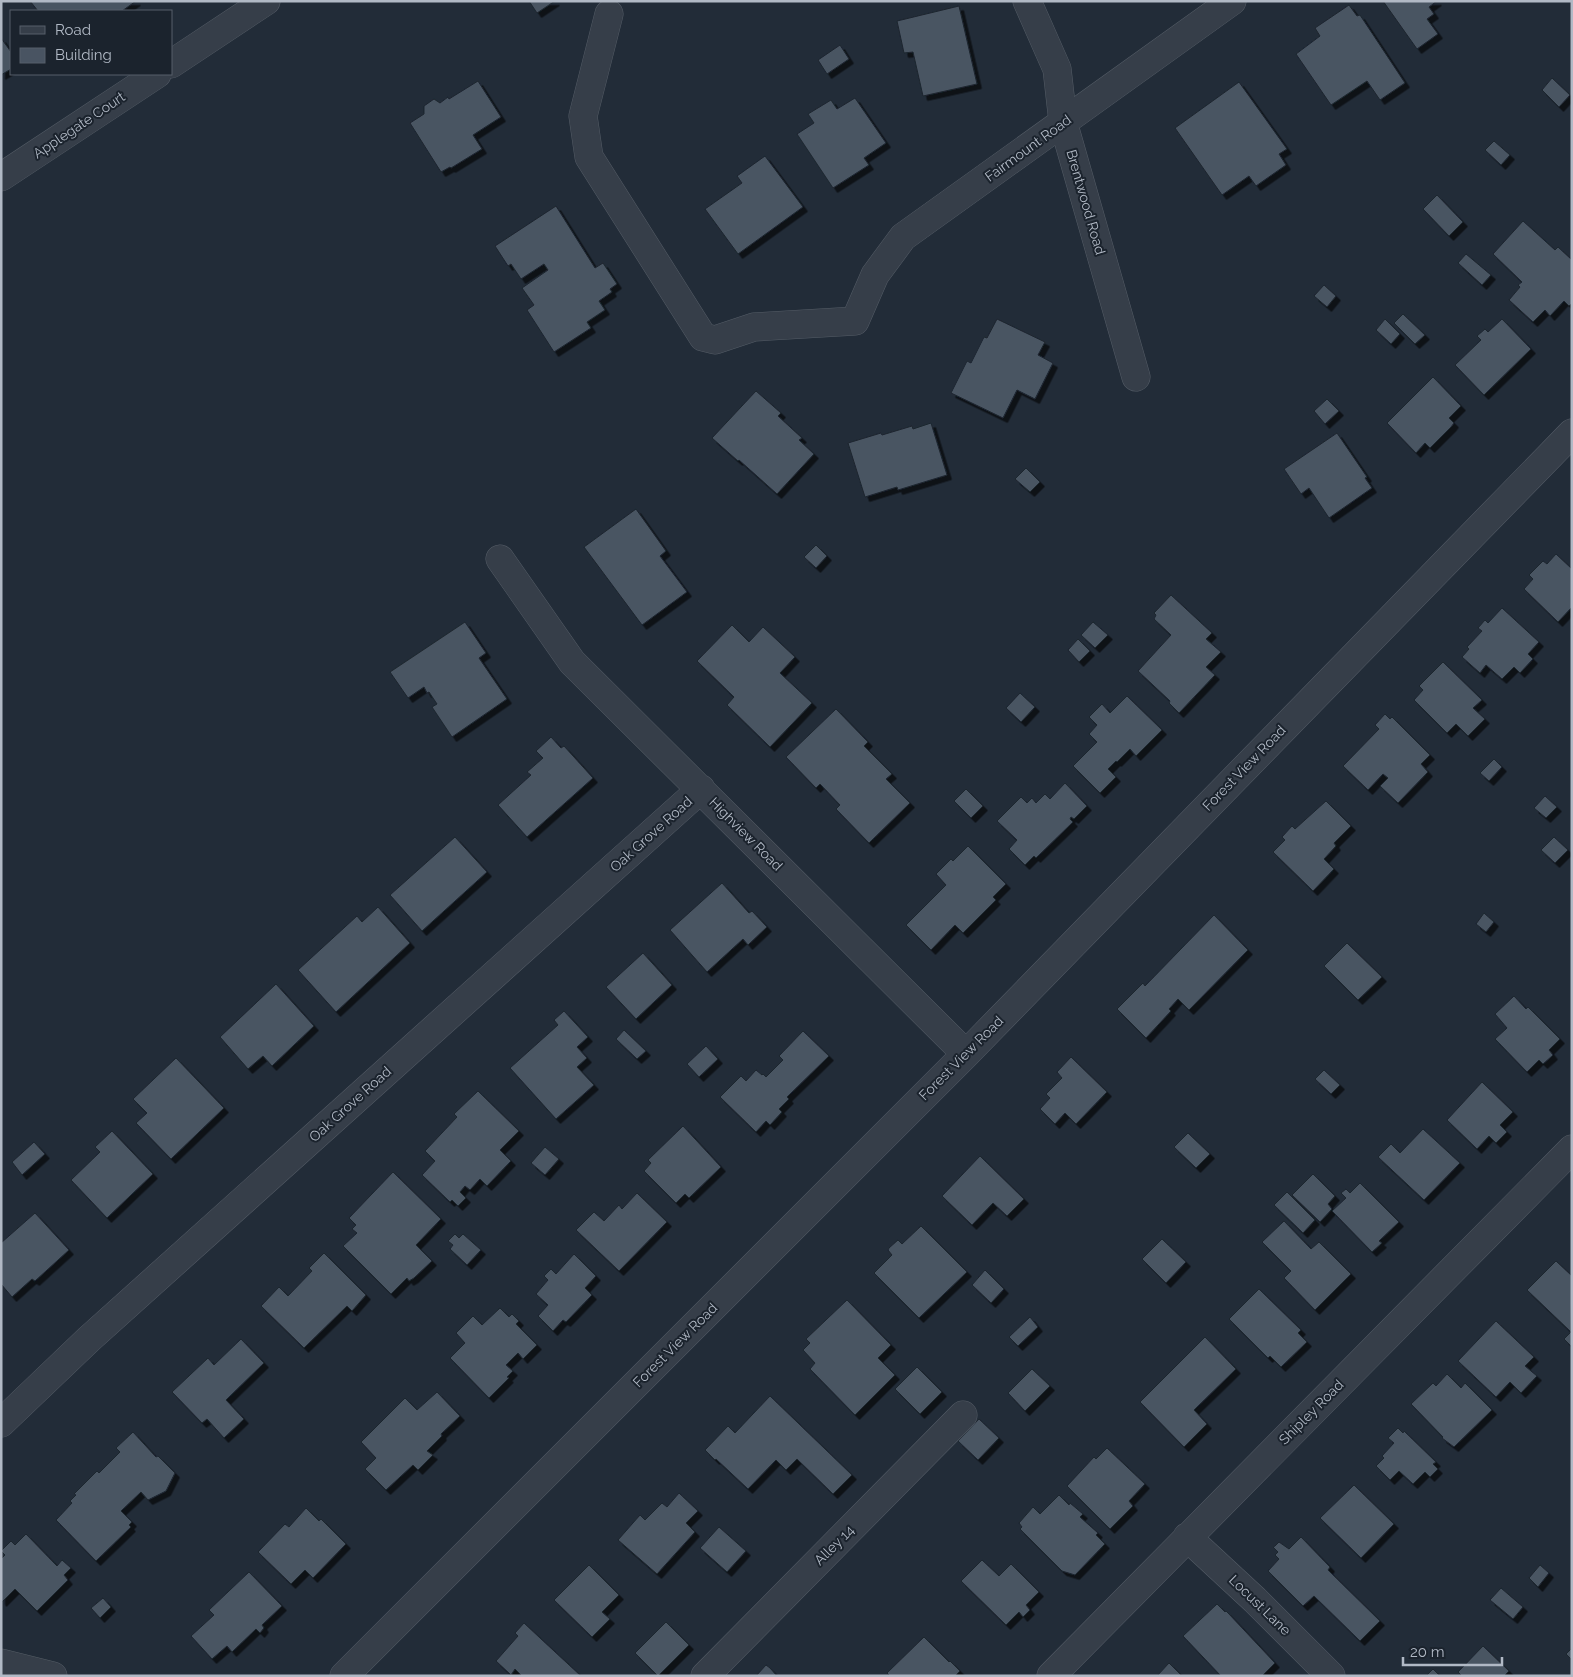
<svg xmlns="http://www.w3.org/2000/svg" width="1573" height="1677" viewBox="0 0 1573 1677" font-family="Raleway,sans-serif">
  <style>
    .building { fill: #495462; stroke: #1d252f; filter: url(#shadow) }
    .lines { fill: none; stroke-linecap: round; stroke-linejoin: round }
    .minor-casing { stroke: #545c66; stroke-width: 29 }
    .minor { stroke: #363e49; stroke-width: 28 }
    .labels { text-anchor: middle; stroke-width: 4; stroke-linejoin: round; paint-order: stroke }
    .street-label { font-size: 14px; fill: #b1b9c5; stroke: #1b232d }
  </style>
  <defs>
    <filter id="shadow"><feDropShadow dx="4.5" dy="4.5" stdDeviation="0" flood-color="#0009"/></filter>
  </defs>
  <rect width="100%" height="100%" fill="#222c38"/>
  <path class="building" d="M30 1H136L122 11H38Z
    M529 1H555L537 13Z
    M1383 1H1437L1429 7 1434 14 1427 19 1438 34 1417 49Z
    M1349 5 1357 16 1360 15 1405 83 1380 100 1367 81 1331 105 1296 54 1320 36 1315 28Z
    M959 6 977 84 923 96 913 52 904 53 897 21Z
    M1 38 11 52V69L1 75Z
    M840 45 849 59 827 74 818 60Z
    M1552 78 1570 95 1559 107 1542 90Z
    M478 81 501 117 473 135 482 149 451 168 450 167 441 172 410 123 424 114V106L434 99 440 103 448 97 449 99Z
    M1239 82 1287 149 1279 154 1286 165 1256 186 1249 176 1222 195 1175 128Z
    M855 98 886 143 864 158 869 165 833 188 797 134 814 123 808 114 831 100 837 109Z
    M1494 141 1510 155 1501 165 1485 150Z
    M765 156 803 207 738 254 705 209 742 183 737 176Z
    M1437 195 1463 222 1449 236 1423 209Z
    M556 206 595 268 603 263 617 284 610 289 612 292 599 301 605 310 587 322 591 328 554 352 527 310 534 305 522 288 548 270 544 264 521 279 511 264 508 266 495 246Z
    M1523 221 1555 250 1558 247 1572 260V303L1569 306 1564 301 1550 316 1545 310 1533 322 1509 300 1520 287 1518 285 1522 282 1493 254Z
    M1466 254 1491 275 1482 285 1458 263Z
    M1324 285 1336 296 1327 307 1314 296Z
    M1403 314 1425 335 1415 344 1394 323Z
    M997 319 1045 342 1038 355 1053 363 1035 399 1017 390 1003 418 951 393 967 361 971 363 984 337 987 338Z
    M1385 319 1400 334 1391 344 1376 330Z
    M1502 319 1531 349 1484 395 1455 365 1481 340 1477 336 1485 329 1488 332Z
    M1433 377 1461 406 1449 418 1454 423 1451 427 1430 448 1425 443 1416 453 1387 423Z
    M756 391 781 413 778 416 802 438 799 440 814 454 777 494 739 460 738 461 712 438Z
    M1327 399 1339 411 1325 424 1314 411Z
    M931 423 947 475 898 490 897 487 865 497 848 443 881 433 882 435 912 426 913 429Z
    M1337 433 1367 477 1365 478 1372 488 1329 518 1309 488 1301 494 1284 469Z
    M1026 468 1040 482 1030 492 1015 479Z
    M636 509 666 551 660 556 687 592 642 625 584 547Z
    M816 545 827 556 816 568 804 557Z
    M1556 554 1572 569V607L1558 622 1524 589 1533 579 1529 575 1543 561 1547 564Z
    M1171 595 1212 633 1206 639 1221 652 1206 667 1215 675 1179 713 1169 703 1170 701 1138 671 1171 635 1154 619 1156 615 1154 613Z
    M1502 608 1539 642 1528 654 1533 659 1520 673 1514 667 1502 679 1486 665 1480 673 1462 657 1469 649 1467 647 1482 631 1478 628 1485 620 1488 623Z
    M465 622 486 653 479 658 507 699 452 737 432 707 437 704 429 692 427 693 424 687 408 698 390 672Z
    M1093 622 1108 635 1095 648 1081 635Z
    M732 625 749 642 763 627 795 657 780 673 812 703 770 747 727 705 734 697 697 661Z
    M1078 639 1090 651 1079 662 1068 650Z
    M1443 662 1482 700 1473 708 1485 719 1468 736 1456 724 1447 733 1414 700 1423 690 1419 686Z
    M1020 693 1035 707 1021 722 1006 708Z
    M1127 696 1162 730 1136 756 1130 749 1117 762 1116 761 1108 769 1116 777 1100 793 1073 766 1097 742 1089 734 1097 725 1089 717 1102 704 1110 713Z
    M836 709 868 742 864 746 892 774 886 779 910 803 869 843 836 809 840 805 820 784 816 788 786 757Z
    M1385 714 1390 719 1392 717 1430 755 1421 764 1428 772 1398 803 1380 786 1388 778 1383 774 1368 790 1343 766 1379 729 1375 725Z
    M551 737 561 748 564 746 593 778 527 837 498 805 531 775 527 772 543 758 536 751Z
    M1494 759 1502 767 1489 781 1480 773Z
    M1065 783 1087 806 1074 819 1071 817 1070 819 1073 822 1036 858 1034 856 1025 865 1009 849 1017 840 997 821 1021 797 1027 803 1032 798 1036 803 1045 794 1050 799Z
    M966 789 983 806 971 818 954 801Z
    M1545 796 1557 807 1546 818 1534 808Z
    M1326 801 1351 826 1334 843 1336 846 1324 859 1334 869 1313 891 1273 852 1285 840 1282 837 1292 826 1295 829Z
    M455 837 487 872 422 931 390 895Z
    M1554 837 1568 850 1555 863 1541 850Z
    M968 846 1006 884 993 897 996 900 963 933 955 925 931 950 906 925 946 885 936 874 951 859 953 861Z
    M722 883 749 913 752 911 767 927 748 945 743 939 707 972 670 930Z
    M378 907 410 943 336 1012 298 970 357 916 362 922Z
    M1484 913 1494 922 1486 932 1476 924Z
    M1214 915 1248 950 1189 1010 1178 999 1169 1009 1171 1011 1146 1038 1117 1009 1143 983 1145 986Z
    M1347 943 1382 977 1358 1000 1324 966Z
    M643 953 672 985 636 1019 606 987Z
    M276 984 314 1026 272 1066 263 1056 248 1069 220 1037Z
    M1514 996 1526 1009 1528 1007 1560 1039 1549 1050 1553 1055 1552 1056 1543 1064 1539 1060 1527 1072 1495 1039 1507 1028 1495 1014Z
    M564 1011 588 1037 577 1047 587 1058 577 1067 594 1085 556 1119 510 1068 558 1025 554 1020Z
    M624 1030 646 1051 637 1059 616 1039Z
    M803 1031 829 1056 787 1097 789 1099 779 1109 782 1112 770 1125 766 1121 756 1132 720 1097 741 1076 746 1081 756 1070 762 1075 763 1074 766 1077 783 1060 779 1056Z
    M706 1046 718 1059 699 1077 687 1064Z
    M1071 1057 1107 1092 1076 1124 1065 1113 1055 1124 1040 1109 1050 1098 1046 1094 1062 1078 1057 1072Z
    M176 1058 224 1108 171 1159 136 1123 147 1113 133 1099Z
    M1324 1070 1340 1085 1331 1094 1315 1079Z
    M1482 1082 1513 1112 1500 1125 1507 1132 1496 1143 1489 1136 1477 1149 1447 1120Z
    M478 1091 519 1131 500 1150 511 1161 487 1186 480 1179 470 1190 465 1186 460 1192 466 1198 458 1206 452 1200 450 1202 422 1175 435 1161 425 1151 457 1117 454 1114Z
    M683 1126 721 1167 689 1198 685 1194 676 1203 644 1171 651 1163 648 1160Z
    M1423 1129 1460 1163 1424 1200 1378 1157 1391 1144 1400 1153Z
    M112 1131 153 1174 107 1218 71 1180 100 1152 95 1147Z
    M1188 1133 1210 1154 1196 1168 1174 1147Z
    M34 1142 45 1154 22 1175 12 1162Z
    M545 1147 559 1159 545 1175 531 1163Z
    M980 1156 1024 1199 1007 1216 993 1203 972 1225 942 1196Z
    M393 1172 441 1219 416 1245 432 1261 414 1278 409 1281 407 1278 391 1294 343 1246 357 1233 352 1229 356 1225 349 1218Z
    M1313 1174 1335 1196 1328 1204 1332 1209 1320 1222 1292 1195Z
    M1360 1183 1399 1222 1379 1241 1382 1243 1372 1252 1332 1211 1346 1198 1341 1193 1346 1189 1350 1193Z
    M1287 1192 1315 1220 1303 1233 1274 1205Z
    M637 1193 667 1222 619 1271 576 1230 594 1212 604 1221 619 1205 622 1209Z
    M35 1213 69 1250 35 1281 32 1279 12 1297 1 1284V1243Z
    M1284 1221 1311 1249 1319 1242 1351 1274 1315 1310 1284 1278 1291 1271 1262 1242Z
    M921 1226 967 1272 919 1318 874 1273 892 1255 888 1250 889 1248 898 1240 902 1244Z
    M455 1234 459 1238 463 1234 481 1250 467 1265 450 1249 453 1245 448 1241Z
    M1162 1239 1186 1262 1166 1283 1142 1259Z
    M324 1253 366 1295 352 1311 347 1306 304 1348 261 1306 279 1287 288 1296 312 1271 309 1268Z
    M574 1254 596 1276 585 1288 592 1295 566 1322 563 1320 553 1331 538 1316 548 1305 536 1294 548 1280 544 1276 551 1269 556 1274Z
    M1556 1261 1572 1276 1571 1332 1527 1290Z
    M985 1270 1004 1289 991 1303 972 1285Z
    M1259 1289 1301 1330 1298 1333 1307 1342 1281 1367 1270 1356 1268 1358 1229 1319Z
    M847 1300 891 1345 878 1358 895 1375 855 1415 810 1369 815 1363 803 1350 810 1343 806 1339Z
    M500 1308 509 1317 512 1314 519 1321 516 1324 537 1345 523 1359 518 1353 506 1365 513 1371 507 1377 509 1378 489 1398 450 1358 465 1343 456 1333 473 1316 482 1325Z
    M1030 1317 1038 1327 1018 1346 1009 1337Z
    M1496 1321 1534 1357 1525 1366 1537 1376 1521 1393 1510 1382 1496 1397 1458 1361Z
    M1572 1331V1347L1564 1339Z
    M1205 1337 1236 1369 1194 1410 1207 1424 1184 1447 1140 1402Z
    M241 1339 264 1363 226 1400 244 1419 224 1438 207 1419 202 1423 172 1392 208 1358 214 1365Z
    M917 1367 942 1392 920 1414 895 1389Z
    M1032 1369 1050 1386 1025 1411 1008 1393Z
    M1447 1374 1461 1388 1465 1383 1492 1410 1454 1447 1442 1438 1443 1437 1411 1404 1433 1383 1436 1386Z
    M437 1392 460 1416 441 1434 442 1436 427 1451 433 1455 418 1470 413 1465 386 1490 365 1469 376 1458 361 1442 405 1398 417 1410Z
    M770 1396 852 1475 833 1494 797 1459 786 1470 776 1460 748 1489 716 1459 715 1460 705 1450 728 1426 735 1433Z
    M979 1419 999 1438 978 1460 958 1441Z
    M1398 1428 1403 1433 1404 1431 1436 1462 1433 1464 1438 1469 1430 1477 1425 1472 1413 1484 1399 1471 1390 1480 1376 1466 1384 1458 1382 1456 1394 1443 1388 1438Z
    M133 1432 156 1457 158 1456 175 1473 166 1491 148 1500 141 1492 121 1511 132 1522 129 1525 131 1527 96 1561 56 1520 72 1503 70 1501 76 1495 74 1494 97 1471 99 1473 120 1452 116 1448Z
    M1107 1448 1145 1484 1129 1501 1133 1506 1110 1529 1067 1486 1094 1457 1096 1459Z
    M1354 1485 1394 1524 1361 1558 1320 1518Z
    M679 1493 698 1511 686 1523 695 1532 657 1574 618 1540 640 1515 645 1520 662 1503 667 1507Z
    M1059 1495 1069 1505 1070 1503 1083 1514 1080 1517 1098 1533 1096 1535 1105 1544 1075 1575 1062 1571 1020 1529 1022 1527 1019 1523 1033 1507 1040 1514Z
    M306 1508 319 1521 321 1519 346 1544 313 1578 305 1570 291 1584 258 1552 285 1524 289 1527Z
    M719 1527 746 1551 727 1572 700 1548Z
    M26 1534 57 1566 62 1560 71 1568 64 1575 68 1580 37 1611 15 1589 2 1602 1 1600V1559L5 1555 1 1551 11 1541 15 1545Z
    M1301 1537 1330 1567 1328 1570 1380 1621 1360 1641 1314 1596 1303 1606 1268 1571 1279 1559 1275 1555 1278 1552 1273 1547 1275 1546 1279 1542 1289 1549Z
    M982 1560 999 1576 1011 1564 1039 1592 1026 1605 1030 1610 1023 1617 1019 1612 1006 1625 961 1581Z
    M589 1565 619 1595 602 1612 610 1619 592 1637 554 1600Z
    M1540 1565 1549 1573 1538 1587 1529 1578Z
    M249 1572 282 1606 262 1625 264 1628 260 1633 256 1629 232 1652 227 1646 212 1659 191 1636 214 1615 209 1610Z
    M1501 1588 1523 1607 1513 1619 1490 1600Z
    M103 1598 111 1607 100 1618 91 1608Z
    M1217 1604 1225 1612 1226 1611 1229 1614 1275 1663 1262 1676H1221L1183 1636Z
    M666 1622 689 1645 658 1676 635 1653Z
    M524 1623 540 1638 581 1676H522L515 1669 511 1675 496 1661 518 1636 515 1633Z
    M924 1637 949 1662 950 1661 960 1671 955 1676H890L887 1673Z
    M1483 1646 1509 1671 1504 1676H1462L1458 1672Z
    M1572 1648V1660L1566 1654Z
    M1169 1663 1182 1676H1157Z
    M766 1665 770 1668 777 1676H756Z
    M1433 1669 1440 1676H1426Z"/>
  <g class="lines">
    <g class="minor-casing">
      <path id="minor" d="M1027 1 1057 69 1063 122 1136 377
        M609 14 583 116 589 157 703 337 715 340 754 327 855 321 875 275 903 237 1232 1
        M171 64 266 1
        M1 177 157 74
        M500 559 572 662 966 1054
        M1 1423 89 1339 701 789
        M1187 1537 1255 1600 1331 1676
        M1 1663 53 1676
        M344 1676 966 1054 1572 433
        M705 1676 963 1415
        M1051 1676 1572 1149"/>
    </g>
    <use href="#minor" class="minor"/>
  </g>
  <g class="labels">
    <g class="street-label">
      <text transform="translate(79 125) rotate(-34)" y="5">Applegate Court</text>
      <text transform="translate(1028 148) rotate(-36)" y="5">Fairmount Road</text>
      <text transform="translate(1086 202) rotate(74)" y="5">Brentwood Road</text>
      <text transform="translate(1244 768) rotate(-46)" y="5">Forest View Road</text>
      <text transform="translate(651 834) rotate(-42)" y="5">Oak Grove Road</text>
      <text transform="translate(746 834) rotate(45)" y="5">Highview Road</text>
      <text transform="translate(961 1058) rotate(-45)" y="5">Forest View Road</text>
      <text transform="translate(350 1104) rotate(-42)" y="5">Oak Grove Road</text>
      <text transform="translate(675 1345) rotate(-45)" y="5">Forest View Road</text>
      <text transform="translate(1311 1412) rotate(-45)" y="5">Shipley Road</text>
      <text transform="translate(834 1545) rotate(-45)" y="5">Alley 14</text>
      <text transform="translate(1260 1605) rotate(44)" y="5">Locust Lane</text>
    </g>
  </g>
  <rect width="1573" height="1677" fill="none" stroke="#b1b9c5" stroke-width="5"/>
  <rect x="10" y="10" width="162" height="65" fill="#1b232d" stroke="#575f6a"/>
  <rect x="20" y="26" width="25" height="8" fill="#363e49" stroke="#575f6a"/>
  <text x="55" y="35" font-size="15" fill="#b1b9c5">Road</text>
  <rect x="20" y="48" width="25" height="15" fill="#495462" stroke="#575f6a"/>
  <text x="55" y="60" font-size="15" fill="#b1b9c5">Building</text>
  <path d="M1403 1657v8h99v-8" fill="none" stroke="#b1b9c5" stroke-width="2.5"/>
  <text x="1410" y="1657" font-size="15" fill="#b1b9c5" stroke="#1b232d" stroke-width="4" paint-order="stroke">20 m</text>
</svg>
